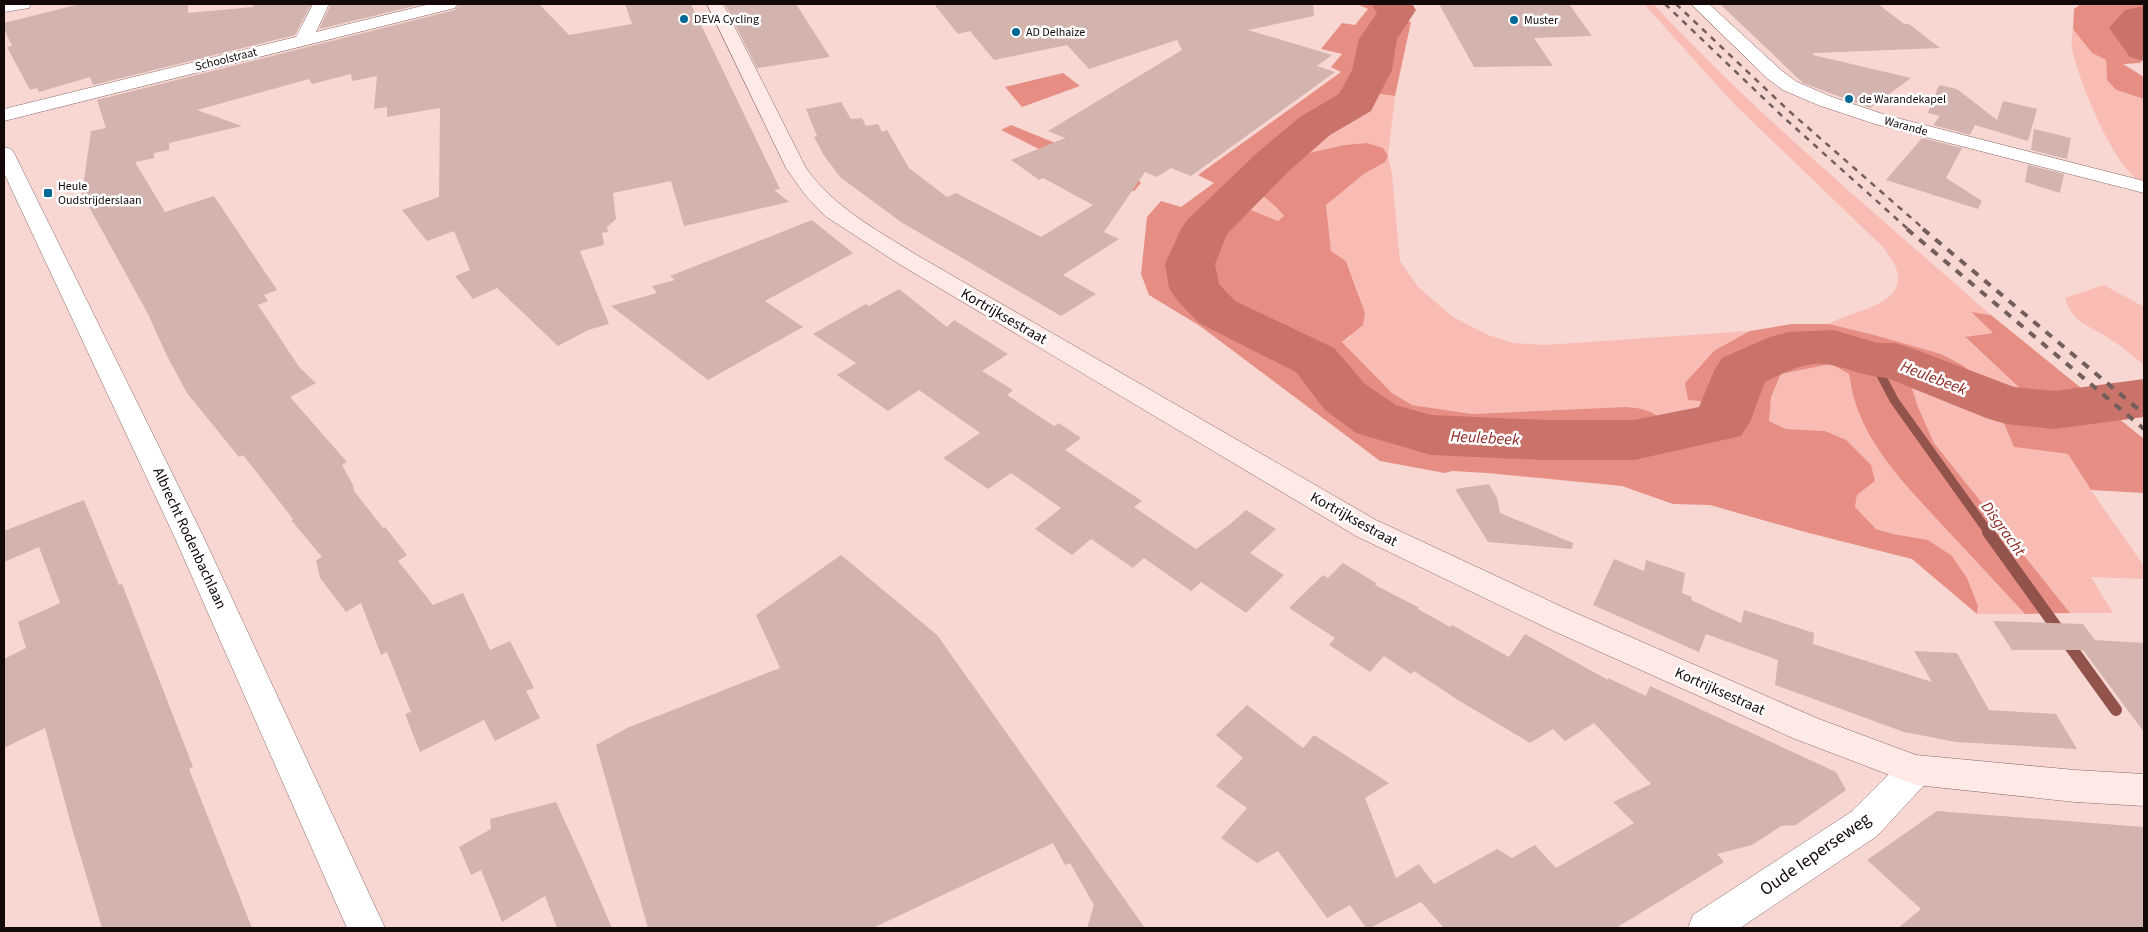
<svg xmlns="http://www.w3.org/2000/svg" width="2148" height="932" viewBox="0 0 2148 932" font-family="'Source Sans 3',sans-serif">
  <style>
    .green { fill: #f8bcb5 }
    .forest { fill: #e78e84 }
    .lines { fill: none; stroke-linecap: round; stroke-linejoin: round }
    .stream-far1 { stroke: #92534d; stroke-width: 9 }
    .stream { stroke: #92534d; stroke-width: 12 }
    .river { fill: #c9736a; fill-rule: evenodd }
    .building { fill: #d3b3ae }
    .street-casing { stroke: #876a66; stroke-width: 1 }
    .secondary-casing { stroke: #876a66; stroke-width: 1 }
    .street { fill: #fff; fill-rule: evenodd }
    .secondary { fill: #ffe9e6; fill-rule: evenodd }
    .rail-far1 { stroke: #725e5b; stroke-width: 2.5; stroke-dasharray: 6 6; stroke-linecap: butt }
    .rail { stroke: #725e5b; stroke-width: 4; stroke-dasharray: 8 8; stroke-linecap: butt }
    .poi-dot { fill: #006996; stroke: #fff; stroke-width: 2 }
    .labels { text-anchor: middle; stroke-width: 5; stroke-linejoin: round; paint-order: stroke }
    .far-poi-label { font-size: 12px; fill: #130908; stroke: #fff; text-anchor: start }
    .far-street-label { font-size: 12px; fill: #130908; stroke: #fff }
    .street-label { font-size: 15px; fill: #130908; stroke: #fff }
    .water-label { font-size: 16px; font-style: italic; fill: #8f2723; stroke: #fff }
    .near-street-label { font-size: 18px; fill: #130908; stroke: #fff }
  </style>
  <rect width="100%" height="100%" fill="#f8d7d2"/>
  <path class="green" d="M1644 4H1653C1757 115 1876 214 1991 315L1971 313 1994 333 1965 338 2025 393 2022 400 1991 394 1963 379 1971 375 1941 354 1829 324C1850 310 1909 307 1896 268 1893 261 1888 254 1884 248L1734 104Z
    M2073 29 2092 53 2106 60 2107 80 2116 90 2144 99V183C2115 173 2078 78 2072 49 2071 43 2072 35 2073 29Z
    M1374 93 1395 96 1388 156 1392 174 1400 261 1418 287 1453 317 1488 335 1513 343 1544 345 1750 331 1715 350 1689 400 1718 403 1710 412 1663 429 1664 422 1625 407 1472 414 1412 405 1392 393 1342 342 1350 338 1359 295 1346 261 1331 251 1326 205 1364 174 1385 162 1383 148 1367 143 1344 145 1287 158Z
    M1255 189 1276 207 1284 217 1278 221 1236 204Z
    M2104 285 2144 307V365C2134 357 2124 348 2113 341 2092 325 2073 326 2065 298Z
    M1831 364 1849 374 1850 385 1958 542 2025 614H1977L1978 606 1893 534 1876 529 1855 507 1857 495 1875 481 1825 431 1786 429 1769 421 1771 397 1781 374Z
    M1891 368 1943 386 1998 411 2014 447 2068 454 2091 490 2144 566V579L2091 577 2113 613H2070L1934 443 1918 407 1911 385Z"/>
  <path class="forest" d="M1357 4H1376L1389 9V15L1370 43 1364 58 1358 83 1301 127 1213 209 1191 239 1180 280 1185 292 1205 312 1298 357 1344 409 1366 421 1389 429 1485 447 1570 451 1627 448 1687 438 1736 425 1743 415 1752 385 1764 368 1791 356 1813 354 1848 356 1891 368 1911 385 1918 407 1934 443 2070 613 2025 614C1999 586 1973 558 1947 530 1905 484 1857 439 1849 374L1831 364 1781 374 1771 397 1769 421 1786 429 1825 431 1846 440 1871 465 1875 481 1857 495 1855 507 1876 529 1893 534 1928 540 1952 556 1967 578 1978 606 1977 614 1912 559 1805 532 1710 505 1673 504 1622 486 1487 473 1452 471 1445 473 1380 461 1200 326 1149 295 1141 274 1147 217 1161 201 1181 207 1214 183 1198 175 1341 72 1331 67 1342 54 1321 49 1342 23 1355 25 1368 9Z
    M2081 4H2144V15L2123 23 2120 29 2144 58 2140 63 2123 64 2144 77V99L2116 90 2107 80 2106 60 2092 53 2073 29 2074 9Z
    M1398 19 1411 22 1395 96 1374 93 1383 45Z
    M1063 73 1080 86 1022 107 1005 87Z
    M1011 125 1134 175 1141 183 1134 191 1114 187 1001 130Z
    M1367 143 1383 148 1388 156 1385 162 1364 174 1326 205 1331 251 1346 261 1365 313 1363 325 1342 342 1392 393 1412 405 1472 414 1625 407C1641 408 1653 410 1664 422L1663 429 1594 437 1480 434 1412 425 1380 413 1361 400 1322 359 1248 323 1210 300 1200 285 1199 271 1203 243 1236 204 1278 221 1284 216 1276 207 1255 189 1287 158 1344 145Z
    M1971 312 1991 315 2144 439V493L2091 490 2068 454 2014 447 1991 394 2022 400 2025 393 1965 337 1993 333Z
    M1791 324H1829L1874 335 1941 354 1964 366 1972 375 1963 379C1914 360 1850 336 1797 342 1787 343 1777 347 1767 349 1757 351 1740 356 1733 364 1724 375 1721 389 1718 403L1688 400 1685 383 1715 350 1750 331Z"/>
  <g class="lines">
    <path class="stream-far1" d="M1873 360 1894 400 1989 533"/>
    <path class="stream" d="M1988 532 2116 710"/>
    <path class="river" d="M1371 4H1412L1416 10 1397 39 1392 70 1371 111 1330 135 1290 170 1227 234 1215 264 1219 284 1235 301 1334 348 1365 384 1396 405 1431 415 1546 420H1634L1699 407 1714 371 1722 358 1770 337 1789 332 1834 330 1877 343H1895L1914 349 2014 387 2054 391 2144 379V417L2054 429 2006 424 1986 418 1887 378C1867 377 1851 369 1831 365 1807 360 1786 372 1765 382L1750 422 1741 436 1634 460H1546L1431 455 1356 433 1325 410 1296 372 1199 323 1176 299 1169 288 1165 264 1181 229 1188 219 1258 152 1300 117 1339 94 1352 70 1359 39 1377 13Z
      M2144 6V61L2130 57 2109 28 2125 10Z"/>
  </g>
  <path class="building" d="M80 4H188V13L253 7 254 4H311L295 35 93 85 90 77 39 92 37 88 30 90 7 47 12 46 4 29V23Z
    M331 4H423L319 29Z
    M459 4H539L569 35 632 24 625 4H691L780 189 774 190 789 202 684 226 671 181 613 193 616 219 607 227 608 232 602 233 604 245 580 251 609 324 588 330 558 346 497 288 473 299 455 276 470 270 454 231 427 241 402 210 439 197 440 108 387 117V107L374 109 377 76 352 81 351 74 312 84 309 79 197 110 242 126 169 143V150L154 153V158L135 162 165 212 214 196 277 290 264 295 268 301 258 305 299 367 316 383 290 397 347 462 342 465 353 485 354 491 383 528 385 527 407 555 398 561 433 605 463 593 490 650 510 641 534 688 526 691 540 718 495 741 484 720 420 752 405 714 411 712 387 652 381 655 361 603 346 612 320 578 316 560 322 557 291 520 293 519 243 455 239 457 187 393 167 356 148 314 82 194 91 131 106 128 97 100 455 10Z
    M725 4H796L830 57 757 68Z
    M934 4H1313L1314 16 1248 30 1332 55 1317 66 1335 72 1191 176 1171 168 1157 177 1145 172 1104 232 1119 239 1063 275 1096 294 1061 316 901 222 840 177 823 154 814 137 817 136 806 109 841 102 851 119 862 118 866 126 878 124 882 132 887 130 909 168 947 197 956 193 1041 237 1093 205 1043 178 1039 180 1011 160 1065 138 1048 131 1182 50 1177 40 1089 69 1067 45 994 60 970 31 958 34Z
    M1439 4H1569L1592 36 1534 38 1553 66 1474 67Z
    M1720 4H1878L1904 24H1909L1940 48 1814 53 1813 55 1911 78 1870 108 1803 83Z
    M1939 85 1957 89 1997 120 2003 101 2037 109 2028 141 1975 125 1970 135 1933 125 1940 116 1928 113Z
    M2034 129 2071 138 2067 159 2031 150Z
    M1922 138 1962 148 1946 178 1982 201 1978 209 1886 180Z
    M2028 165 2064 174 2060 193 2025 182Z
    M812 220 853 253 765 301 803 327 708 380 611 306 657 293 652 286 675 280 670 276Z
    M899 289 947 327 954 320 1008 354 982 371 1013 390 1007 395 1054 426 1059 423 1081 438 1065 450 1142 501 1134 507 1196 549 1229 525 1246 510 1276 529 1250 553 1284 575 1246 613 1201 582 1191 591 1144 558 1133 568 1091 539 1072 555 1035 529 1061 508 1011 473 988 489 943 458 980 433 919 390 888 411 837 375 856 363 813 334 866 304 869 306Z
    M1489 484 1497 498 1500 513 1573 543 1572 549 1488 542 1455 489Z
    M84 500 119 585 122 584 193 767 189 769 252 928H102L72 828 45 728 4 748V659L26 648 18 622 60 603 39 547 4 562V531Z
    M841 555 937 635 1145 928H1087L1094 905 1070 863 1065 865 1053 843 873 928H648L596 745 627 728 780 668 756 615Z
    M1614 559 1644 571 1646 560 1685 573 1682 593 1692 597 1691 600 1741 623 1744 610 1814 633 1813 644 1932 682 1914 651 1957 653 1989 710 2056 714 2077 749 1956 742 1904 732 1775 685 1778 660 1706 634 1699 652 1593 605Z
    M1343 563 1376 583 1375 585 1418 607V609L1450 627 1452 625 1509 657 1525 634 1608 680V678L1646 696 1650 686 1836 772 1846 790 1796 825 1781 826 1752 845 1717 854 1724 862 1616 928H1444L1421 902 1370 928H1366L1350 905 1327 918 1278 851 1257 863 1221 838 1247 808 1216 786 1243 758 1216 735 1247 705 1303 748 1314 735 1389 783 1365 798 1396 878 1419 864 1434 884 1497 849 1512 858 1535 845 1556 868 1634 823 1613 802 1651 784 1594 723 1565 741 1553 729 1530 743 1458 700 1414 671 1411 674 1384 656 1370 672 1329 645 1335 638 1289 608 1323 575 1328 578Z
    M1993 621 2083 624 2095 640 2144 643V732L2083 650H2012Z
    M556 802 583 861 612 928H557L545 896 502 922 481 870 471 875 459 847 491 829 490 819Z
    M1937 811 2144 827V928H1898L1921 909 1867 860Z"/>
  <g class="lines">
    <g class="street-casing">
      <path id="street" d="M4 4H31L29 8 4 12Z
        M313 4H329L316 32 430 4H457L455 8 4 121V109L296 37Z
        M1691 4H1709L1782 71 1797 82 1832 97 1889 116 2144 181V193L1875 124 1818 105 1783 90 1768 79Z
        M4 147 11 149 14 153 204 538 385 928H347L175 538 4 173Z
        M1916 755 1928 759 1933 770 1928 781 1877 836 1740 928H1688L1693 915 1851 812 1904 759Z"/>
    </g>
    <g class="secondary-casing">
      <path id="secondary" d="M707 4H723L806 168C835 208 874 228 915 254L1376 520 1571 611 1819 719 1916 755 2075 770 2144 774V806L2075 802 1916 785 1795 739 1549 629 1356 536 899 264 825 216 805 195 786 168Z"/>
    </g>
    <use href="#street" class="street"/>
    <use href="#secondary" class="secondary"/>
    <path class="rail-far1" d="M1665 4 1781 115 1909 230
      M1676 4 1789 111 1925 230"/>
    <path class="rail" d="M1907 229 2144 429
      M1923 229 2144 414"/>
  </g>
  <g class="poi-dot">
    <circle cx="684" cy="19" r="5"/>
    <circle cx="1514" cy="20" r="5"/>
    <circle cx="1016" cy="32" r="5"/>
    <circle cx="1849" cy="99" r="5"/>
    <rect x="43" y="188" width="10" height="10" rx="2.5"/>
  </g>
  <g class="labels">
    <g class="far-poi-label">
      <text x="694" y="23">DEVA Cycling</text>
      <text x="1524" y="24">Muster</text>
      <text x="1026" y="36">AD Delhaize</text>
      <text x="1859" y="103">de Warandekapel</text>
      <text x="58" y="190">Heule<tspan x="58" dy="14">Oudstrijderslaan</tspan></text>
    </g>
    <g class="far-street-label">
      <text transform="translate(226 59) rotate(-14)" y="4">Schoolstraat</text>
      <text transform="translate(1906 126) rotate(15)" y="4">Warande</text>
    </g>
    <g class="street-label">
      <text transform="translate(1004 316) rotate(30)" y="5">Kortrijksestraat</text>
      <text transform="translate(1354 519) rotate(29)" y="5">Kortrijksestraat</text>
      <text transform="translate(190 538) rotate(65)" y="5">Albrecht Rodenbachlaan</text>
      <text transform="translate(1720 691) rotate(24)" y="5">Kortrijksestraat</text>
    </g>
    <g class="water-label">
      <text transform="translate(1934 377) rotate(21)" y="6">Heulebeek</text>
      <text transform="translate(1485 437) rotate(3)" y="6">Heulebeek</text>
      <text transform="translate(2004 528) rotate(54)" y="6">Disgracht</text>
    </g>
    <g class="near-street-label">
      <text transform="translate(1815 854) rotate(-35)" y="6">Oude Ieperseweg</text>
    </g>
  </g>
  <rect width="2148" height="932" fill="none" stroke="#130908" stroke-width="10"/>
</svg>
